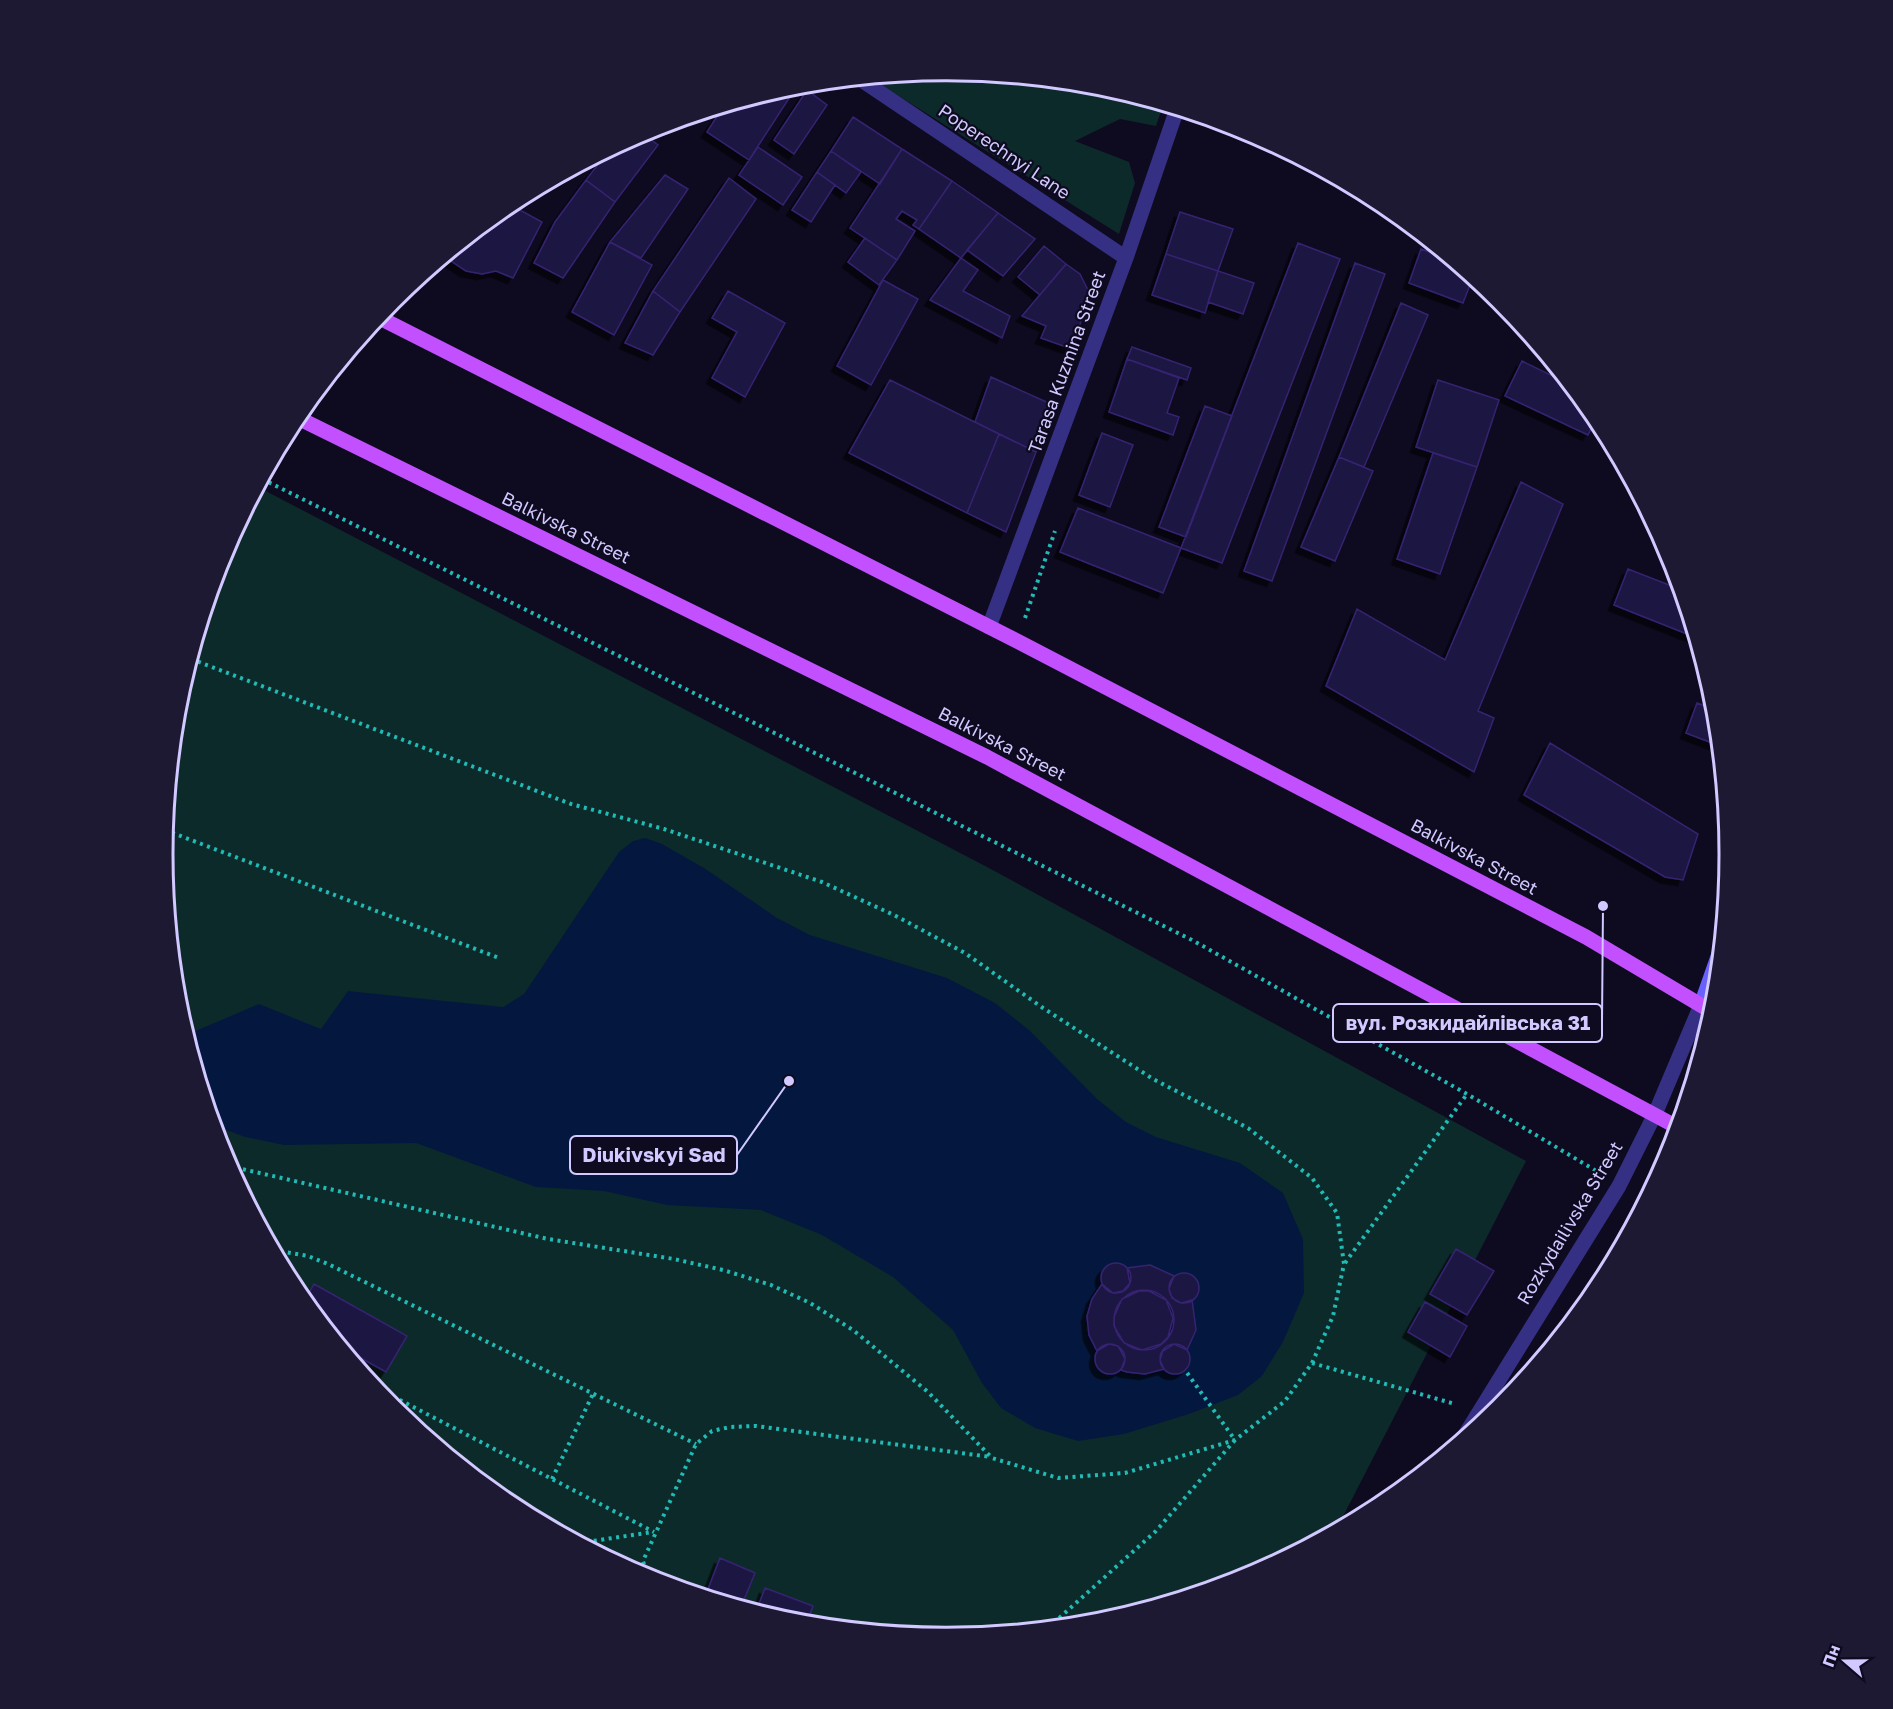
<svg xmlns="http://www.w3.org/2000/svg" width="1893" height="1709" viewBox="0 0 1893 1709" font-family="'Golos Text',sans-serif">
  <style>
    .green { fill: #0d2a2a }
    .water { fill: #04183f }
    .building { fill: #1f1443; stroke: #352471; stroke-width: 1.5; fill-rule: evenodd; filter: url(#shadow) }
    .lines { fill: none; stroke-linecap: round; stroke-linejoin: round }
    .path { stroke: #21bbb6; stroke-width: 4; stroke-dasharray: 3 4.5; stroke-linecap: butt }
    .street { stroke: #353084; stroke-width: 15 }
    .secondary { stroke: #6860ff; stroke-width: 15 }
    .primary { stroke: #c250ff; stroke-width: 15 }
    .labels { text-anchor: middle; stroke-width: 4.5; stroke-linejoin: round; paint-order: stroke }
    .street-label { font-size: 18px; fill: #d1c9ff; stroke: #0e0a20 }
    .rim { fill: none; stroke: #d1c9ff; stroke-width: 3 }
    .leader { fill: none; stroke: #d1c9ff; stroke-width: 2 }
    .callout-dot { fill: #d1c9ff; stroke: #0e0a20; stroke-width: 2 }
    .callout { fill: #0e0a20; stroke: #d1c9ff; stroke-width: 2 }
    .callout-label { font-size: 20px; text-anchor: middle; font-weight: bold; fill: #d1c9ff }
  </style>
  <defs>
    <filter id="shadow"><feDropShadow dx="-5.5" dy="5.5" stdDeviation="0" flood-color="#0009"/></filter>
  </defs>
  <rect width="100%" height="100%" fill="#0e0a20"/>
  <path class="green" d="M947 71 1100 86 1163 105 1156 126 1120 119 1075 141 1129 162 1135 183 1119 234 870 78Z
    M258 487 989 868 1526 1161 1335 1532 1246 1579 1099 1623 947 1638 793 1623 646 1579 511 1506 392 1409 294 1290 222 1154 178 1007 163 854 178 701 222 554Z"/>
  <path class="water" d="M645 838 662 844 704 868 777 918 810 935 947 978 995 1003 1029 1030 1097 1099 1126 1122 1156 1137 1240 1163 1283 1193 1303 1239 1304 1293 1283 1342 1262 1376 1238 1395 1189 1414 1124 1434 1078 1441 1035 1428 1001 1408 982 1383 953 1330 893 1277 822 1235 761 1210 667 1205 604 1191 536 1187 416 1143 284 1145 245 1137 213 1125 186 1035 259 1004 321 1029 348 991 503 1007 524 994 619 852 633 841Z"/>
  <path class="building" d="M794 86H797L749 160 707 132 723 107Z
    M807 90 827 105 794 154 774 140Z
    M853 117 902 149 880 184 831 151Z
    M642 133 658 145 615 202 586 180 609 150Z
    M758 147 802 177 783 205 739 175Z
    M902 149 952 181 919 229 913 225 917 220 902 211 896 219 915 231 897 260 850 228Z
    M831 151 861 172 846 193 817 172Z
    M817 172 835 185 811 222 792 210Z
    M665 175 688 189 641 258 610 242Z
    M729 178 756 199 680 312 653 291Z
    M586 180 615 202 563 278 534 263 555 222Z
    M952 181 998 213 961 258 919 229Z
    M509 204 542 222 513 278 496 271 482 274 466 271 451 261 449 254Z
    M1180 212 1233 229 1218 271 1166 254Z
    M998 213 1035 239 1003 276 967 250Z
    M865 238 897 260 879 285 848 262Z
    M610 242 652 265 614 335 572 312Z
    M1298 243 1340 259 1222 563 1181 548Z
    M1044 246 1066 264 1040 295 1018 277Z
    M1421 249 1454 261 1473 277 1463 303 1409 283Z
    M1166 254 1218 271 1205 313 1152 295Z
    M961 258 978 270 963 291 1010 316 1002 338 930 300Z
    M1355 263 1385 274 1272 581 1244 571Z
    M1066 264 1080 274 1090 294 1072 349 1041 338 1046 326 1022 316Z
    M1218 271 1254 283 1243 314 1208 302Z
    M883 280 918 299 871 385 837 366Z
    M653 291 680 312 653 355 625 343Z
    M728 291 785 323 745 397 712 378 737 332 712 318Z
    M1401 303 1428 315 1364 467 1339 457Z
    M1132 347 1191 368 1187 380 1127 359Z
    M1127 359 1179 378 1167 413 1179 417 1173 435 1109 412Z
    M1522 361 1569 384 1597 417 1588 435 1505 396Z
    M991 377 1053 405 1036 452 975 422Z
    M890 380 999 434 967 513 849 453Z
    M1438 380 1499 400 1477 467 1416 447Z
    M1205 406 1232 416 1186 537 1159 527Z
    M1102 433 1133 445 1110 507 1079 495Z
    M999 434 1036 452 1006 532 967 513Z
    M1433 453 1477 467 1440 574 1397 559Z
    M1339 457 1373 471 1335 561 1301 547Z
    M1521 482 1563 504 1478 711 1494 718 1474 772 1326 686 1357 609 1445 660Z
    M1078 508 1181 548 1163 593 1060 552Z
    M1628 569 1682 590 1694 631 1692 636 1614 605Z
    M1697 703 1716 710 1720 746 1686 733Z
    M1550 743 1698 834 1683 880 1665 877 1524 795Z
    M1456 1249 1494 1271 1467 1315 1430 1294Z
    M1101 1278a15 15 0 1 1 30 0a15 15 0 1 1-30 0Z
    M1150 1265 1174 1276 1169 1289 1172 1298 1181 1303 1192 1300 1196 1330 1187 1350 1174 1344 1163 1351 1160 1360 1164 1369 1145 1374 1127 1372 1121 1370 1125 1359 1118 1346 1109 1344 1097 1351 1089 1335 1087 1316 1092 1299 1102 1284 1113 1293 1123 1291 1130 1283 1127 1268ZM1139 1291H1149L1166 1300 1173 1318 1168 1337 1161 1344 1142 1350 1124 1343 1114 1326V1317L1122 1299Z
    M1169 1288a15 15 0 1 1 30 0a15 15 0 1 1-30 0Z
    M314 1284 407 1336 386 1372 341 1347 304 1302Z
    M1114 1320a30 30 0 1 1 60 0a30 30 0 1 1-60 0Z
    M1425 1302 1467 1326 1450 1357 1408 1332Z
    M1160 1359a15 15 0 1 1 30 0a15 15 0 1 1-30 0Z
    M1095 1359a15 15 0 1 1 30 0a15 15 0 1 1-30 0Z
    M720 1558 755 1573 741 1607 705 1597Z
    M765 1588 813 1606 806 1625 756 1612Z"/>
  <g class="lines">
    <path class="path" d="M262 479 1192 940 1467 1094 1598 1172
      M1025 618 1055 531
      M191 659 571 804 664 829 822 882 894 915 965 953 1043 1008 1153 1079 1248 1128 1312 1178 1337 1213 1344 1264 1333 1316 1312 1363 1285 1401 1235 1440 1125 1473 1058 1478 992 1458 928 1392 853 1330 810 1303 771 1285 723 1270 674 1259 548 1239 229 1166
      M165 830 499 958
      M273 1250 308 1256 328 1264 696 1444
      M1345 1263 1467 1094
      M1312 1363 1455 1404
      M373 1386 654 1532
      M552 1479 593 1394
      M579 1543 653 1532
      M648 1579 643 1561 696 1444 712 1431 730 1427 756 1426 991 1457
      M1048 1628 1156 1531 1235 1440 1185 1370"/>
    <path class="street" d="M860 79 1126 258
      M989 627 1126 258 1177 109
      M1460 1443 1619 1186 1655 1114 1701 1005"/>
    <path class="secondary" d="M1701 1005 1721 948"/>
    <path class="primary" d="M378 317 1017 641 1586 937 1714 1013
      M296 417 987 757 1679 1128"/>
  </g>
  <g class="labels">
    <g class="street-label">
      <text transform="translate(1004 152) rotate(34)" y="6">Poperechnyi Lane</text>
      <text transform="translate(1067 362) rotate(-70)" y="6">Tarasa Kuzmina Street</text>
      <text transform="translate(566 528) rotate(26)" y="6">Balkivska Street</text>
      <text transform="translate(1002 744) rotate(27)" y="6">Balkivska Street</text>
      <text transform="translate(1474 857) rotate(28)" y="6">Balkivska Street</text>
      <text transform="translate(1570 1223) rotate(-59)" y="6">Rozkydailivska Street</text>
    </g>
  </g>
  <path d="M0 0H1893V1709H0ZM173 854a773 773 0 1 1 1546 0a773 773 0 1 1-1546 0Z" fill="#1e1932" fill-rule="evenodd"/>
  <path class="rim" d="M173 854a773 773 0 1 1 1546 0a773 773 0 1 1-1546 0Z"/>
  <path class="leader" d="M1603 906L1602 1023M789 1081L737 1155"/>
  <g class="callout-dot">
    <circle cx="1603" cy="906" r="6"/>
    <circle cx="789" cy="1081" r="6"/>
  </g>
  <g class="callout">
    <rect x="1333" y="1004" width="269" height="38" rx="6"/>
    <rect x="570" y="1136" width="167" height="38" rx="6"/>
  </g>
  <g class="callout-label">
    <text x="1468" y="1030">вул. Розкидайлiвська 31</text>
    <text x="654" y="1162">Diukivskyi Sad</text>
  </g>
  <g transform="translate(1845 1661) rotate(290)" stroke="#0e0a20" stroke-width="4.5" paint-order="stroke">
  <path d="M0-4.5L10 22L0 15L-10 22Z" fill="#d1c9ff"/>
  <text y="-9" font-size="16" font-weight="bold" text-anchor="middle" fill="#d1c9ff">Пн</text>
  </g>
</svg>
